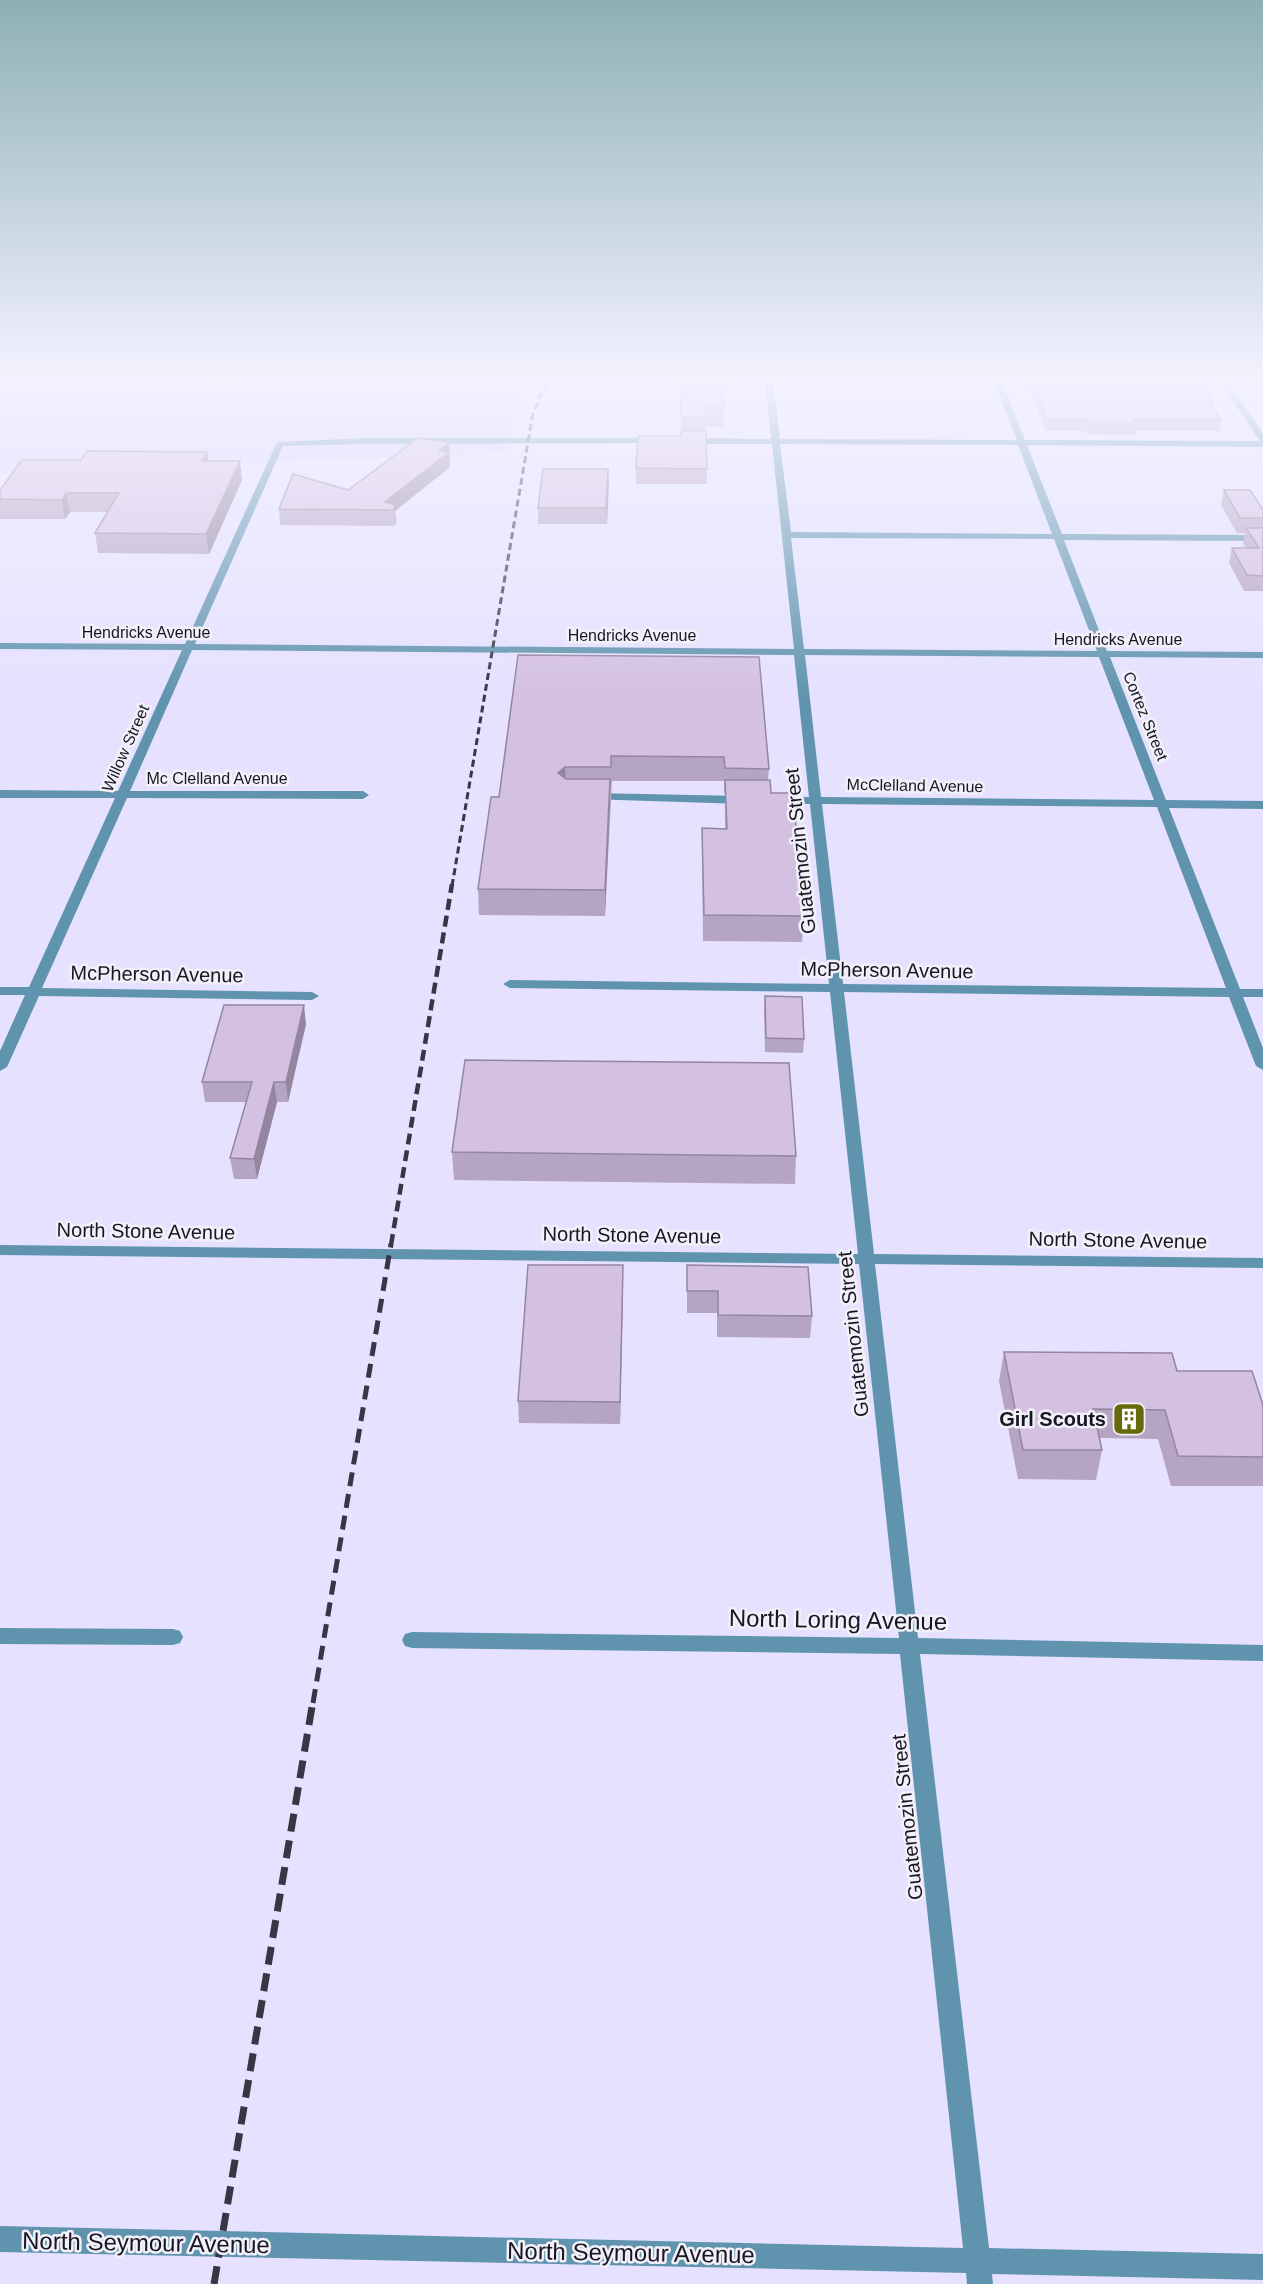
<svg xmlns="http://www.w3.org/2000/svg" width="1263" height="2284" viewBox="0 0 1263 2284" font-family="Helvetica,sans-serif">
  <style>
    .built { fill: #d8d4f7 }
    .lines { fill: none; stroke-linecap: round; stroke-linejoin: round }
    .minor { fill: #6094ae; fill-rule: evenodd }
    .rail-far3 { stroke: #383545; stroke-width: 3; stroke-dasharray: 7 4; stroke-linecap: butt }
    .rail-far2 { stroke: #383545; stroke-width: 4.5; stroke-dasharray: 11 6; stroke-linecap: butt }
    .rail-far1 { stroke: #383545; stroke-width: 5; stroke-dasharray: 14 8; stroke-linecap: butt }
    .rail { stroke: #383545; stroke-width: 7; stroke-dasharray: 18 9; stroke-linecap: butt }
    .wall { fill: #b6a5c2 }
    .shaded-wall { fill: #94869e }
    .building { fill: #d4c0e1; stroke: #94869e; stroke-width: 1.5 }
    .labels { text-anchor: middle; stroke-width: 5; stroke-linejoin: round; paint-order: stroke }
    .far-street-label { font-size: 16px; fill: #181623; stroke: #f2f1f9 }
    .street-label { font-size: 20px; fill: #181623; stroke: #f2f1f9 }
    .poi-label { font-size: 20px; font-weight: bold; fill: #181623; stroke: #f2f1f9; text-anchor: end }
    .near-street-label { font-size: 24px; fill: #181623; stroke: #f2f1f9 }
  </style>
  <rect width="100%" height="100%" fill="#e5e1ff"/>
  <path class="built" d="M32 379H531L523 389 515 410 505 453 0 473V389Z"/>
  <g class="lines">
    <path class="minor" d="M765 379H773L780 439 1017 440 993 379H1001L1025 440 1260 441 1218 379H1226L1263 434V447L1027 445 1062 534 1263 535V541L1064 540 1107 651 1263 652V658L1110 657 1166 800 1263 801V809L1169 808 1240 989H1263V997H1243L1263 1048V1070L1256 1066 1229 997 844 992 874 1254 1263 1258V1268L875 1264 918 1638 1263 1645V1661L920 1654 989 2248 1263 2254V2280L992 2274 993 2284H967L966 2273 0 2252V2226L963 2248 900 1654 412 1648 405 1646 402 1640 405 1634 412 1632 899 1638 859 1264 0 1255V1245L858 1254 830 992 510 988 503 984 510 980 829 984 810 804H774L768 800 774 796 809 797 794 655 192 650 130 791H363L369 795 363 799 127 798 42 988 312 992 319 996 312 1000 39 996 7 1067 0 1071V1051L25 995H0V987H29L115 798H0V790L118 791 182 650 0 649V643L185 644 277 442 368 438H657L660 439V443L368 444 283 446 195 644 794 649 772 444H687L683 441 687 438 771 439ZM780 444 1018 445 1052 534 791 532ZM791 538 1054 539 1097 651 804 649ZM805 655 1099 657 1154 800 821 797ZM822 804 1157 807 1226 988 843 984Z
      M591 793 744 796 750 800 744 804 587 799V795Z
      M0 1628 173 1629 180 1631 183 1637 180 1643 173 1645 0 1644Z"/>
    <path class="rail-far3" d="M452 886 533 413 548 379"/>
    <path class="rail-far2" d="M391 1245 452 884"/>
    <path class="rail-far1" d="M313 1703 391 1244"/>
    <path class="rail" d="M214 2284 313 1701"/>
  </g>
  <path class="wall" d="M212 379H243L227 384Z
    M681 379 724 408 723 427H706L707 484H636V468L681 436Z
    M1026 379H1197L1209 397V400L1221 420 1219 431H1135V435L1087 434 1085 431H1046Z
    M1259 379H1263V385Z
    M449 442 450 467 395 511 396 521 395 526 280 525 279 509 348 490Z
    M207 452 208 461 242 480 209 554 98 553 95 533 107 512H70L65 519H0V490L81 460Z
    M608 469 607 524H538V508Z
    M1224 490 1263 510V591H1244L1229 563 1232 548H1246L1243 543 1245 533H1237L1221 505Z
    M518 655 769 769 768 780 771 793 804 916 802 942 703 941 702 854V828L725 829V793H724V781H612L605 916 479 915 478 889 499 797Z
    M765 996 804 1039 803 1053 765 1052 764 1010Z
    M306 1024 288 1102H277L257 1179H234L230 1158 247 1102H205L202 1082Z
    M452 1152 796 1156 795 1184 454 1180Z
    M687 1265 812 1316 810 1338 717 1337V1313H687Z
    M623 1287 620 1424 519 1423 518 1401Z
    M1004 1352 1177 1371 1263 1405V1486H1171L1158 1439 1100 1438 1102 1450 1096 1480 1018 1479 999 1381Z"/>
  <path class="shaded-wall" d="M226 379H243L227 384Z
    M449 442 450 467 395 511 396 521 395 526 394 510 385 502 439 451Z
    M207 452 210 471 202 461Z
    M240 461 242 480 209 554 206 534Z
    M608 469 609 485 607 524 606 508Z
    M66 493 70 512 65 519 62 500Z
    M565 767 566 791 558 773Z
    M610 779V804L605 916V890Z
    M304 1005 306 1024 288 1102 286 1082Z
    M274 1082 277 1102 257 1179 254 1159Z
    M623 1265V1287L620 1424V1402Z"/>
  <path class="building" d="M681 379H722L724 408H706V417H681Z
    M1031 379H1197L1209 397H1207L1221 420H1134L1137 424H1088L1086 420H1047Z
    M681 431H706L707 469 636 468 638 436H681Z
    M418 438 449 442 439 451 449 452 385 502 395 505 394 510 279 509 293 474 348 490Z
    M87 451 207 452 202 461H240L206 534 95 533 119 493H66L62 500 0 499V490L22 460H81Z
    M543 469H608L606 508H538Z
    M1224 490H1250L1263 510V518H1240Z
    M1246 528H1263V576L1247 575 1232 548H1259Z
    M518 655 759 657 769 769 725 768 724 757 611 756V767H565L558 773 566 779H610L605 890 478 889 491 797H499Z
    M725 780H770L771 793H793L804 916 704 915 702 828 727 829Z
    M765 996 802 997 804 1039 766 1038Z
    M224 1005H304L286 1082H274L254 1159 230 1158 252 1082H202Z
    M465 1060 789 1063 796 1156 452 1152Z
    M528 1265H623L620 1402 518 1401Z
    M687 1265 808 1267 812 1316 718 1315V1291H687Z
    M1004 1352 1172 1353 1177 1371H1252L1263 1405V1457L1178 1456 1165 1410 1093 1409 1102 1450H1023Z"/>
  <linearGradient id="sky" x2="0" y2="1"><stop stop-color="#8db0b4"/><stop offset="0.54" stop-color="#f3f2ff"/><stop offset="1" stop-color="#f3f2ff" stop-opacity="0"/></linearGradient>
  <rect width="1263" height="699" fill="url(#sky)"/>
  <defs>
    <g id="building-square" transform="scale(1.725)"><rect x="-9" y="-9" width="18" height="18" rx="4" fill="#676a0a" stroke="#f2f1f9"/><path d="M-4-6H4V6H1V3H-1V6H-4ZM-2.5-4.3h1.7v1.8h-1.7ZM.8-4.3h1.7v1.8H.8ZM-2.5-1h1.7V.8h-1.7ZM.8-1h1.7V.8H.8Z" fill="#fff"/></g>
  </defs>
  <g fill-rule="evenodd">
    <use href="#building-square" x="1129" y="1419"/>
  </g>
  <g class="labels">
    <g class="far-street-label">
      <text x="146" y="638">Hendricks Avenue</text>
      <text x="632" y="641">Hendricks Avenue</text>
      <text x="1118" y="645">Hendricks Avenue</text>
      <text transform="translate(1146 716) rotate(68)" y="6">Cortez Street</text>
      <text transform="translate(125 748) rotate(-66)" y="6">Willow Street</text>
      <text x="217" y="784">Mc Clelland Avenue</text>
      <text transform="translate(915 785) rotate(1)" y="6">McClelland Avenue</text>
    </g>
    <g class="street-label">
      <text transform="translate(800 851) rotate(-96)" y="7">Guatemozin Street</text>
      <text transform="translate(887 970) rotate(1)" y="7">McPherson Avenue</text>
      <text transform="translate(157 974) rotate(1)" y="7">McPherson Avenue</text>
      <text transform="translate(146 1231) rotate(1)" y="7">North Stone Avenue</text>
      <text transform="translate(632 1235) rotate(1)" y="7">North Stone Avenue</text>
      <text transform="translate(1118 1240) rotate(1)" y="7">North Stone Avenue</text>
      <text transform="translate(853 1334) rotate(-96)" y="7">Guatemozin Street</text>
      <text transform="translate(907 1817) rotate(-96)" y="7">Guatemozin Street</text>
    </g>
    <g class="poi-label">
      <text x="1106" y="1426">Girl Scouts</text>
    </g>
    <g class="near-street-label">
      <text transform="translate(838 1620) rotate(1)" y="8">North Loring Avenue</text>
      <text transform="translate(146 2243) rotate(1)" y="8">North Seymour Avenue</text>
      <text transform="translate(631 2253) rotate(1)" y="8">North Seymour Avenue</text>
    </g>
  </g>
</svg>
